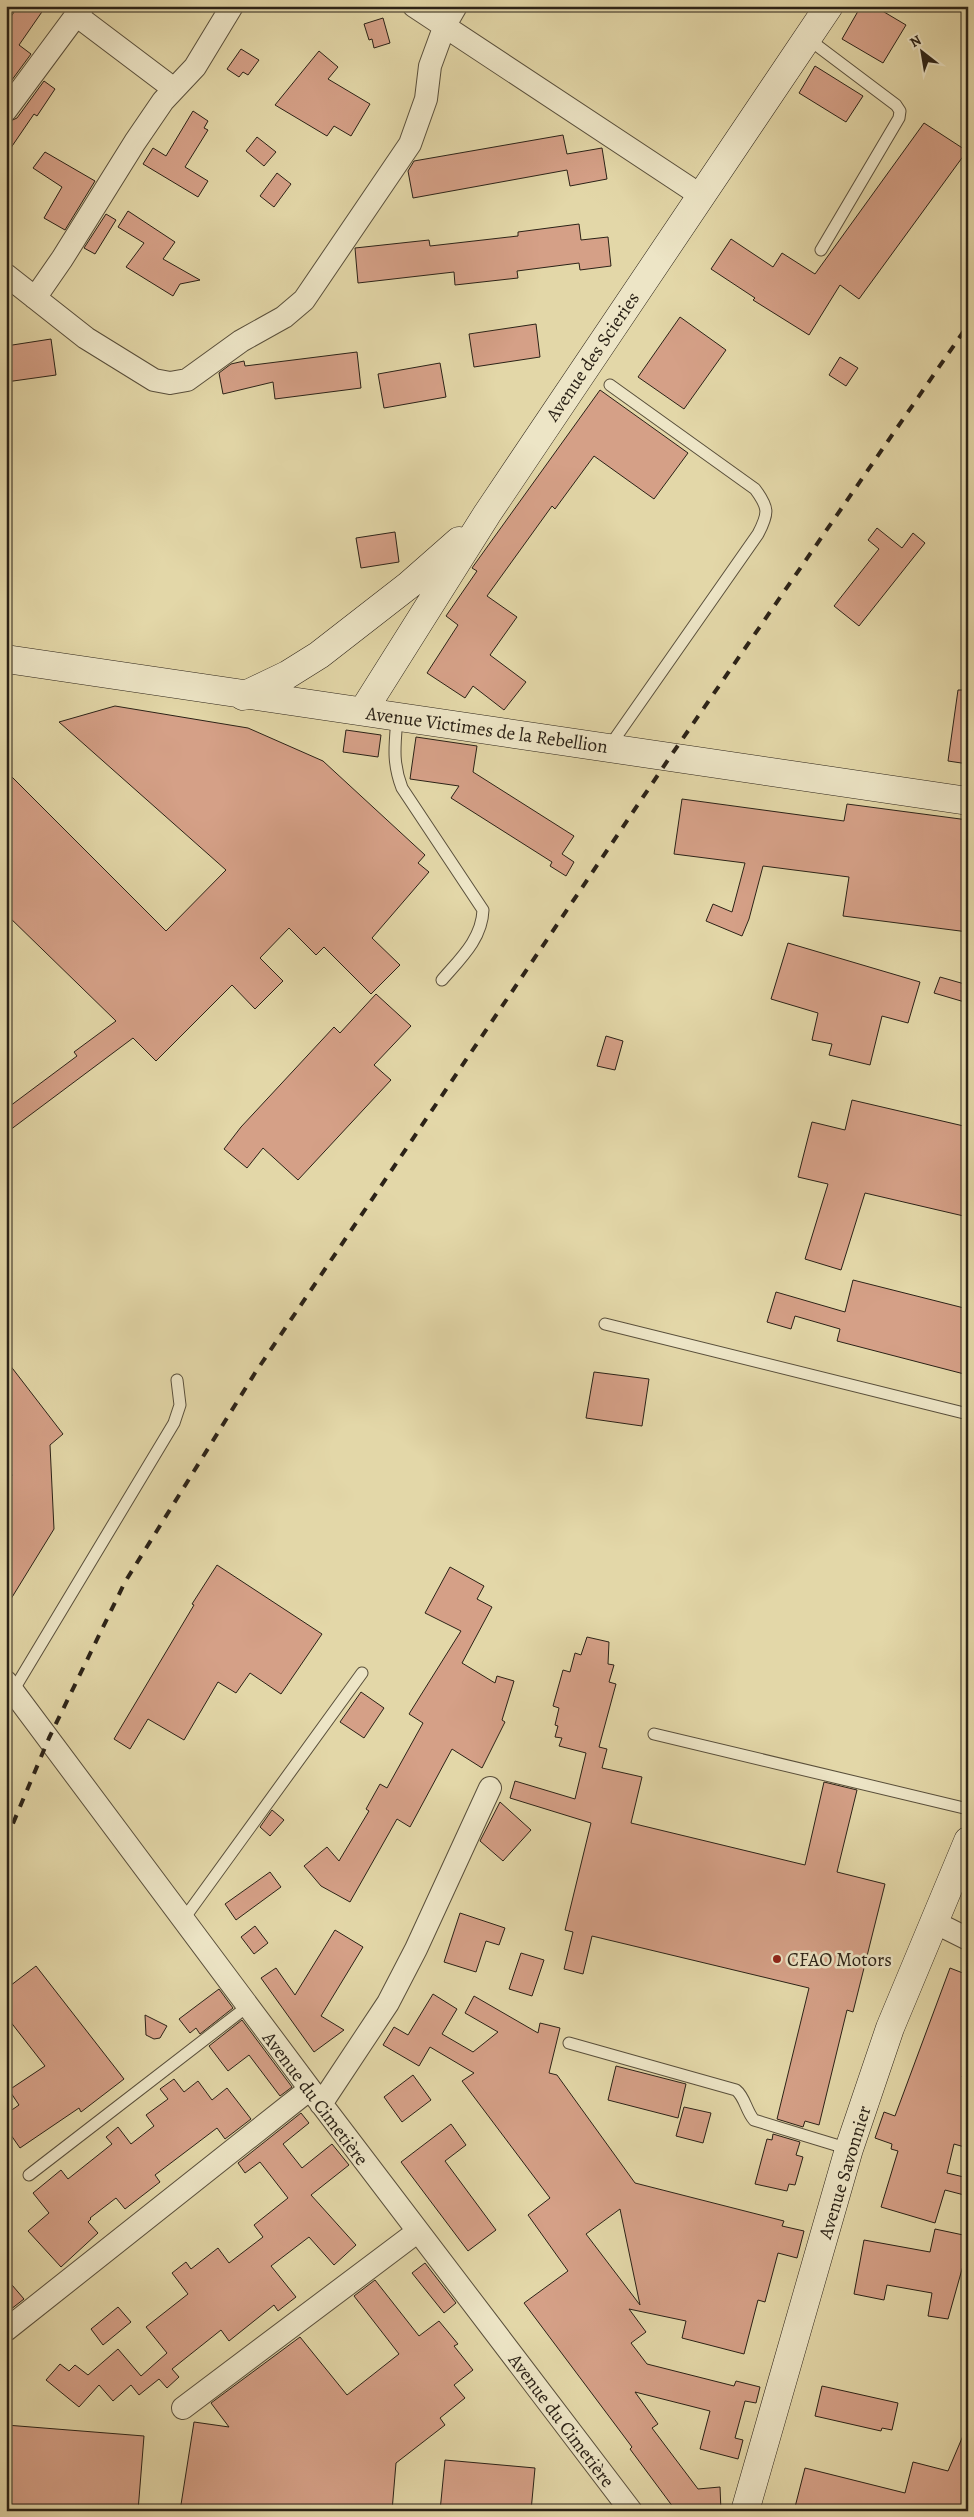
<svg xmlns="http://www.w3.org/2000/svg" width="974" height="2517" viewBox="0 0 974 2517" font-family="Alegreya,serif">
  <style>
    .building { fill: #d5a087; stroke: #2b2217; fill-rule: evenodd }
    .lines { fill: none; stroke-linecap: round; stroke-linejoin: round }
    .lane-casing { stroke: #594f3b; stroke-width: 13 }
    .street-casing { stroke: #594f3b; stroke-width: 24 }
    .secondary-casing { stroke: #2b2217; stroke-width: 29 }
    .lane { stroke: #ede5c6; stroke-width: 11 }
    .street { stroke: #ede5c6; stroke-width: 22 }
    .secondary { stroke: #ede5c6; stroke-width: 28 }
    .rail { stroke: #2b2217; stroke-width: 4; stroke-dasharray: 9 9; stroke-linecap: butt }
    .poi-dot { fill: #8f2418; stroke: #ede5c6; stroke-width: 2 }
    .labels { text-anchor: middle; stroke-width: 5; stroke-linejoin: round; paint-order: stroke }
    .street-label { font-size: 19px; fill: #2b2217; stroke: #ede5c6 }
    .poi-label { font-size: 19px; fill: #2b2217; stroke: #ede5c6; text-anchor: start }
  </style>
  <rect width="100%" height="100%" fill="#e3d7a8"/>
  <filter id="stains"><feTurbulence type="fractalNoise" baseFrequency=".004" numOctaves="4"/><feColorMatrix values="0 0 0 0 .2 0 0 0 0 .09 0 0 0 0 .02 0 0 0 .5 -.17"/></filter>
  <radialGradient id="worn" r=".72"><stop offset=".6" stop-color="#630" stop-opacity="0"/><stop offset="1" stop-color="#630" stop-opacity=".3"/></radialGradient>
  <path class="building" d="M18 6H46L19 45 31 54 6 88V24Z
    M861 6H874L906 25 883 63 842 39Z
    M383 18 390 43 374 48 372 39 369 40 364 24Z
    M241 49 259 60 248 75 243 72 239 77 227 69Z
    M319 51 338 67 328 79 370 104 351 136 334 126 327 136 275 105Z
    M815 66 863 96 846 122 799 93Z
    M44 81 55 89 37 116 34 114 6 155V123L17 118Z
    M193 111 208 121 204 128 208 130 185 167 208 181 198 197 143 164 153 148 166 156Z
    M924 123 967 151 859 299 840 285 809 335 753 300 755 298 711 269 731 239 773 267 782 253 815 274Z
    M563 135 567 154 602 148 607 179 570 186 567 170 413 198 408 171 414 161Z
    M257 137 276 152 264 166 246 151Z
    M45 152 95 181 65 230 44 218 62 187 33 168Z
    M277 173 291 184 274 207 260 196Z
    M128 211 175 242 163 259 200 280 180 284 173 296 126 267 144 243 118 227Z
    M106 214 116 220 95 254 84 248Z
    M579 224 581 240 608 237 611 266 580 270 579 263 517 271 518 278 455 285 454 272 358 283 355 248 429 240 430 246 518 236V232Z
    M680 317 726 350 684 409 638 377Z
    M536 324 540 357 474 367 469 334Z
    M51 339 56 375 6 382V346Z
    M357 352 361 388 275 399 273 382 223 394 219 373 231 364 244 361 245 366Z
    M840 357 858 368 846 386 829 375Z
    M440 363 446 397 384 408 378 374Z
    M600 390 688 453 654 499 594 456 555 509 552 506 487 596 517 617 490 655 526 682 504 710 473 686 465 698 427 673 458 625 446 616 477 571 472 568Z
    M877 528 902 548 913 533 925 543 859 626 834 606 879 549 868 540Z
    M395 532 399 562 361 568 356 538Z
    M958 690H968V764L948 761Z
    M115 706 248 728 323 761 425 855 418 863 429 872 372 938 400 965 371 994 324 947 316 955 289 928 260 958 283 981 255 1009 232 985 156 1061 133 1038 6 1133V1109L77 1056 74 1052 116 1021 6 914V771L166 931 226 870 59 722Z
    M346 730 381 735 378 757 343 752Z
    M416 737 477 746 473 772 574 836 562 854 574 862 566 876 550 866 552 862 451 798 459 786 410 779Z
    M682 799 844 821 847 804 968 820V932L843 916 849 877 763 866 749 919 742 936 706 921 713 904 732 912 745 863 674 854Z
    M788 943 920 982 908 1023 882 1016 870 1065 829 1055 832 1044 812 1040 818 1013 771 999Z
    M940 977 968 985V1003L934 993Z
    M376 994 411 1026 374 1065 391 1080 298 1180 263 1148 247 1168 224 1149 241 1127 334 1027 340 1033Z
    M606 1036 623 1041 615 1070 597 1066Z
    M852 1100 968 1127V1217L865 1193 841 1270 805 1259 828 1184 798 1177 812 1122 845 1130Z
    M853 1280 968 1309V1375L837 1341 840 1329 795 1316 791 1329 767 1322 776 1292 845 1312Z
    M6 1360 63 1434 50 1445 54 1529 6 1607V1488L12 1475 6 1467Z
    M594 1372 649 1379 642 1426 586 1418Z
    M217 1565 322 1634 281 1694 250 1673 236 1693 218 1682 184 1740 148 1719 130 1749 114 1739 194 1605 192 1604Z
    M450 1567 484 1586 477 1599 492 1607 462 1663 495 1683 497 1676 514 1681 502 1720 505 1722 482 1768 452 1749 410 1827 397 1819 350 1902 321 1886 304 1866 327 1847 339 1861 369 1811 366 1809 380 1784 387 1788 423 1723 409 1714 461 1631 425 1613Z
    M587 1637 609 1642 608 1664 614 1665 609 1682 616 1684 599 1747 607 1749 602 1768 642 1777 631 1823 805 1865 824 1782 857 1790 837 1872 885 1884 853 2012 847 2010 819 2125 805 2121 803 2127 777 2119 809 1988 592 1936 583 1974 564 1969 573 1932 565 1930 591 1823 510 1798 515 1781 575 1799 586 1753 559 1746 562 1738 555 1737 558 1726 555 1725 559 1708 553 1706 563 1670 570 1672 575 1653 581 1655Z
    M361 1692 384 1708 364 1738 340 1722Z
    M500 1802 531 1830 503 1861 480 1841Z
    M272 1810 284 1820 270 1836 260 1827Z
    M270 1872 281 1887 236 1920 225 1904Z
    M460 1913 505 1928 499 1945 486 1941 476 1972 444 1962Z
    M255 1926 268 1943 254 1954 241 1937Z
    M335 1930 363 1947 321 2016 344 2030 314 2052 261 1978 276 1968 295 1995Z
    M521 1953 544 1960 532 1996 509 1989Z
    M36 1966 124 2079 81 2112 79 2108 20 2148 6 2128V2114L19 2105 9 2090 45 2066 6 2016V1989Z
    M950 1968 968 1975V2059L962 2077 968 2078V2148L954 2144 947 2173 968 2178V2196L945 2190 935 2223 881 2207 898 2151 891 2149 892 2144 875 2138 884 2112 895 2116Z
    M219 1989 233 2008 200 2034 196 2028 190 2033 179 2019Z
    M433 1994 457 2009 442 2034 473 2052 498 2032 465 2013 474 1996 538 2033 540 2023 560 2028 549 2073 557 2075 635 2183 784 2221 782 2226 804 2231 797 2258 778 2253 765 2302 758 2300 744 2354 682 2338 686 2321 629 2309 646 2332 631 2343 647 2364 734 2386 736 2381 760 2387 756 2403 745 2401 735 2438 743 2440 738 2459 700 2449 710 2411 635 2392 658 2424 652 2428 698 2489 720 2487 721 2511H676L630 2449 632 2447 524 2303 568 2271 528 2215 550 2198 462 2081 474 2073 430 2047 419 2066 383 2045 394 2027 408 2035ZM620 2209 640 2305 586 2234Z
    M145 2015 167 2026 160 2038 154 2039 146 2035Z
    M242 2020 292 2087 280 2096 249 2055 228 2071 209 2046Z
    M616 2066 686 2084 678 2118 608 2100Z
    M413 2075 431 2100 402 2122 384 2097Z
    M174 2079 184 2092 198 2081 212 2100 227 2088 251 2119 225 2139 217 2128 155 2175 160 2182 125 2209 116 2198 90 2218 91 2219 88 2222 98 2233 61 2267 28 2231 49 2213 33 2193 61 2170 68 2179 112 2144 106 2137 118 2127 131 2144 154 2126 146 2115 168 2099 160 2089Z
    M684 2107 711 2113 703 2143 676 2136Z
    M301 2113 309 2123 283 2144 302 2168 332 2144 349 2165 311 2195 356 2245 334 2265 309 2237 271 2266 296 2297 278 2311 274 2305 229 2341 221 2330 172 2369 179 2377 167 2388 159 2379 139 2395 131 2385 113 2401 99 2385 79 2407 46 2380 60 2364 69 2371 75 2365 88 2375 118 2349 141 2376 167 2353 146 2327 188 2294 172 2273 186 2262 191 2269 218 2248 229 2263 263 2237 254 2225 288 2198 260 2162 245 2173 238 2163Z
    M451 2124 466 2145 445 2161 496 2230 468 2251 401 2162Z
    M773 2134 800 2142 796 2155 803 2157 795 2185 789 2184 787 2191 755 2184 767 2139 772 2140Z
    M935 2229 968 2236V2248L948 2319 928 2316 932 2293 887 2285 884 2300 854 2294 864 2240 930 2252Z
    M425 2263 456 2303 444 2313 412 2273Z
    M6 2278 24 2299 6 2313Z
    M375 2280 419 2336 439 2321 458 2344 454 2346 473 2370 454 2385 465 2398 440 2418 445 2425 396 2463 392 2511H180L194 2422 229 2427 211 2403 300 2337 347 2395 399 2354 354 2296Z
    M118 2307 131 2322 103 2345 91 2329Z
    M822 2386 898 2403 892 2430 882 2428 881 2431 815 2416Z
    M968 2424V2502L964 2511H794L805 2468 905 2493 913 2462 948 2471Z
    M6 2425 144 2436 138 2511H6Z
    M445 2460 535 2468 531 2511H440Z"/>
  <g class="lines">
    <g class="lane-casing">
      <path id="lane" d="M807 38 896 105 900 111 899 118 821 250
        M397 718C395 745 392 762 402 788L483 910C482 939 460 959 442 980
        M609 747 758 534C769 513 769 508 755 489L610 385
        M605 1324 968 1414
        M13 1691 174 1423 180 1405 177 1380
        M654 1734 968 1809
        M183 1920 362 1673
        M569 2043 736 2090C745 2097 746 2111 754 2120L849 2149
        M29 2175 248 2006"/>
    </g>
    <g class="street-casing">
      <path id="street" d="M414 6 700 195
        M76 15 174 89
        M6 110 83 6
        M6 275 86 338 154 380 170 383 187 380 241 341 284 317 304 300 410 144 426 99 430 66 445 25 456 6
        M35 298 62 259 135 142 163 101 195 67 232 6
        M6 1682 310 2089 631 2511
        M934 1922 968 1939
        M321 2104 388 2003 416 1949 490 1788
        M6 2330 310 2089
        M183 2408 417 2232"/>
    </g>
    <g class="secondary-casing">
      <path id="secondary" d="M6 659C326 709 647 753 968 801
        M243 696 287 675 319 655 409 585 459 541
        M363 711 487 514 829 6
        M745 2511 849 2149 890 2028 968 1841"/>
    </g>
    <use href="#lane" class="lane"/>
    <use href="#street" class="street"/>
    <use href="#secondary" class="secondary"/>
    <path class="rail" d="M6 1840 49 1738 125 1582 255 1373 670 757 968 325"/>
  </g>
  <circle class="poi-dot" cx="777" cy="1959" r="5"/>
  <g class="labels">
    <g class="street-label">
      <text transform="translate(592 356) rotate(-56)" y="7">Avenue des Scieries</text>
      <text transform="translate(487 729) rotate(8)" y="7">Avenue Victimes de la Rebellion</text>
      <text transform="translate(316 2098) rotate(53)" y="7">Avenue du Cimetière</text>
      <text transform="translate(844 2172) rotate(-73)" y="7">Avenue Savonnier</text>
      <text transform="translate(562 2420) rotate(53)" y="7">Avenue du Cimetière</text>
    </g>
    <g class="poi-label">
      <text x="787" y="1966">CFAO Motors</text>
    </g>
  </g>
  <rect width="974" height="2517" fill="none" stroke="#e3d7a8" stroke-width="25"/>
  <rect x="8" y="8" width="959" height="2502" fill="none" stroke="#2b2217" stroke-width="2.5"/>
  <rect x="12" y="12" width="949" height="2492" fill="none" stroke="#2b2217"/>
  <g transform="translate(922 52) rotate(329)" stroke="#ede5c6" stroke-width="4" paint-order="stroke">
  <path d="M0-4L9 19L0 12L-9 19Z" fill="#2b2217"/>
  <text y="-8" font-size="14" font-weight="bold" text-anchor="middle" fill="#2b2217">N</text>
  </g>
  <rect width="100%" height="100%" filter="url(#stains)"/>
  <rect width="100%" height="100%" fill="url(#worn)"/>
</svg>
